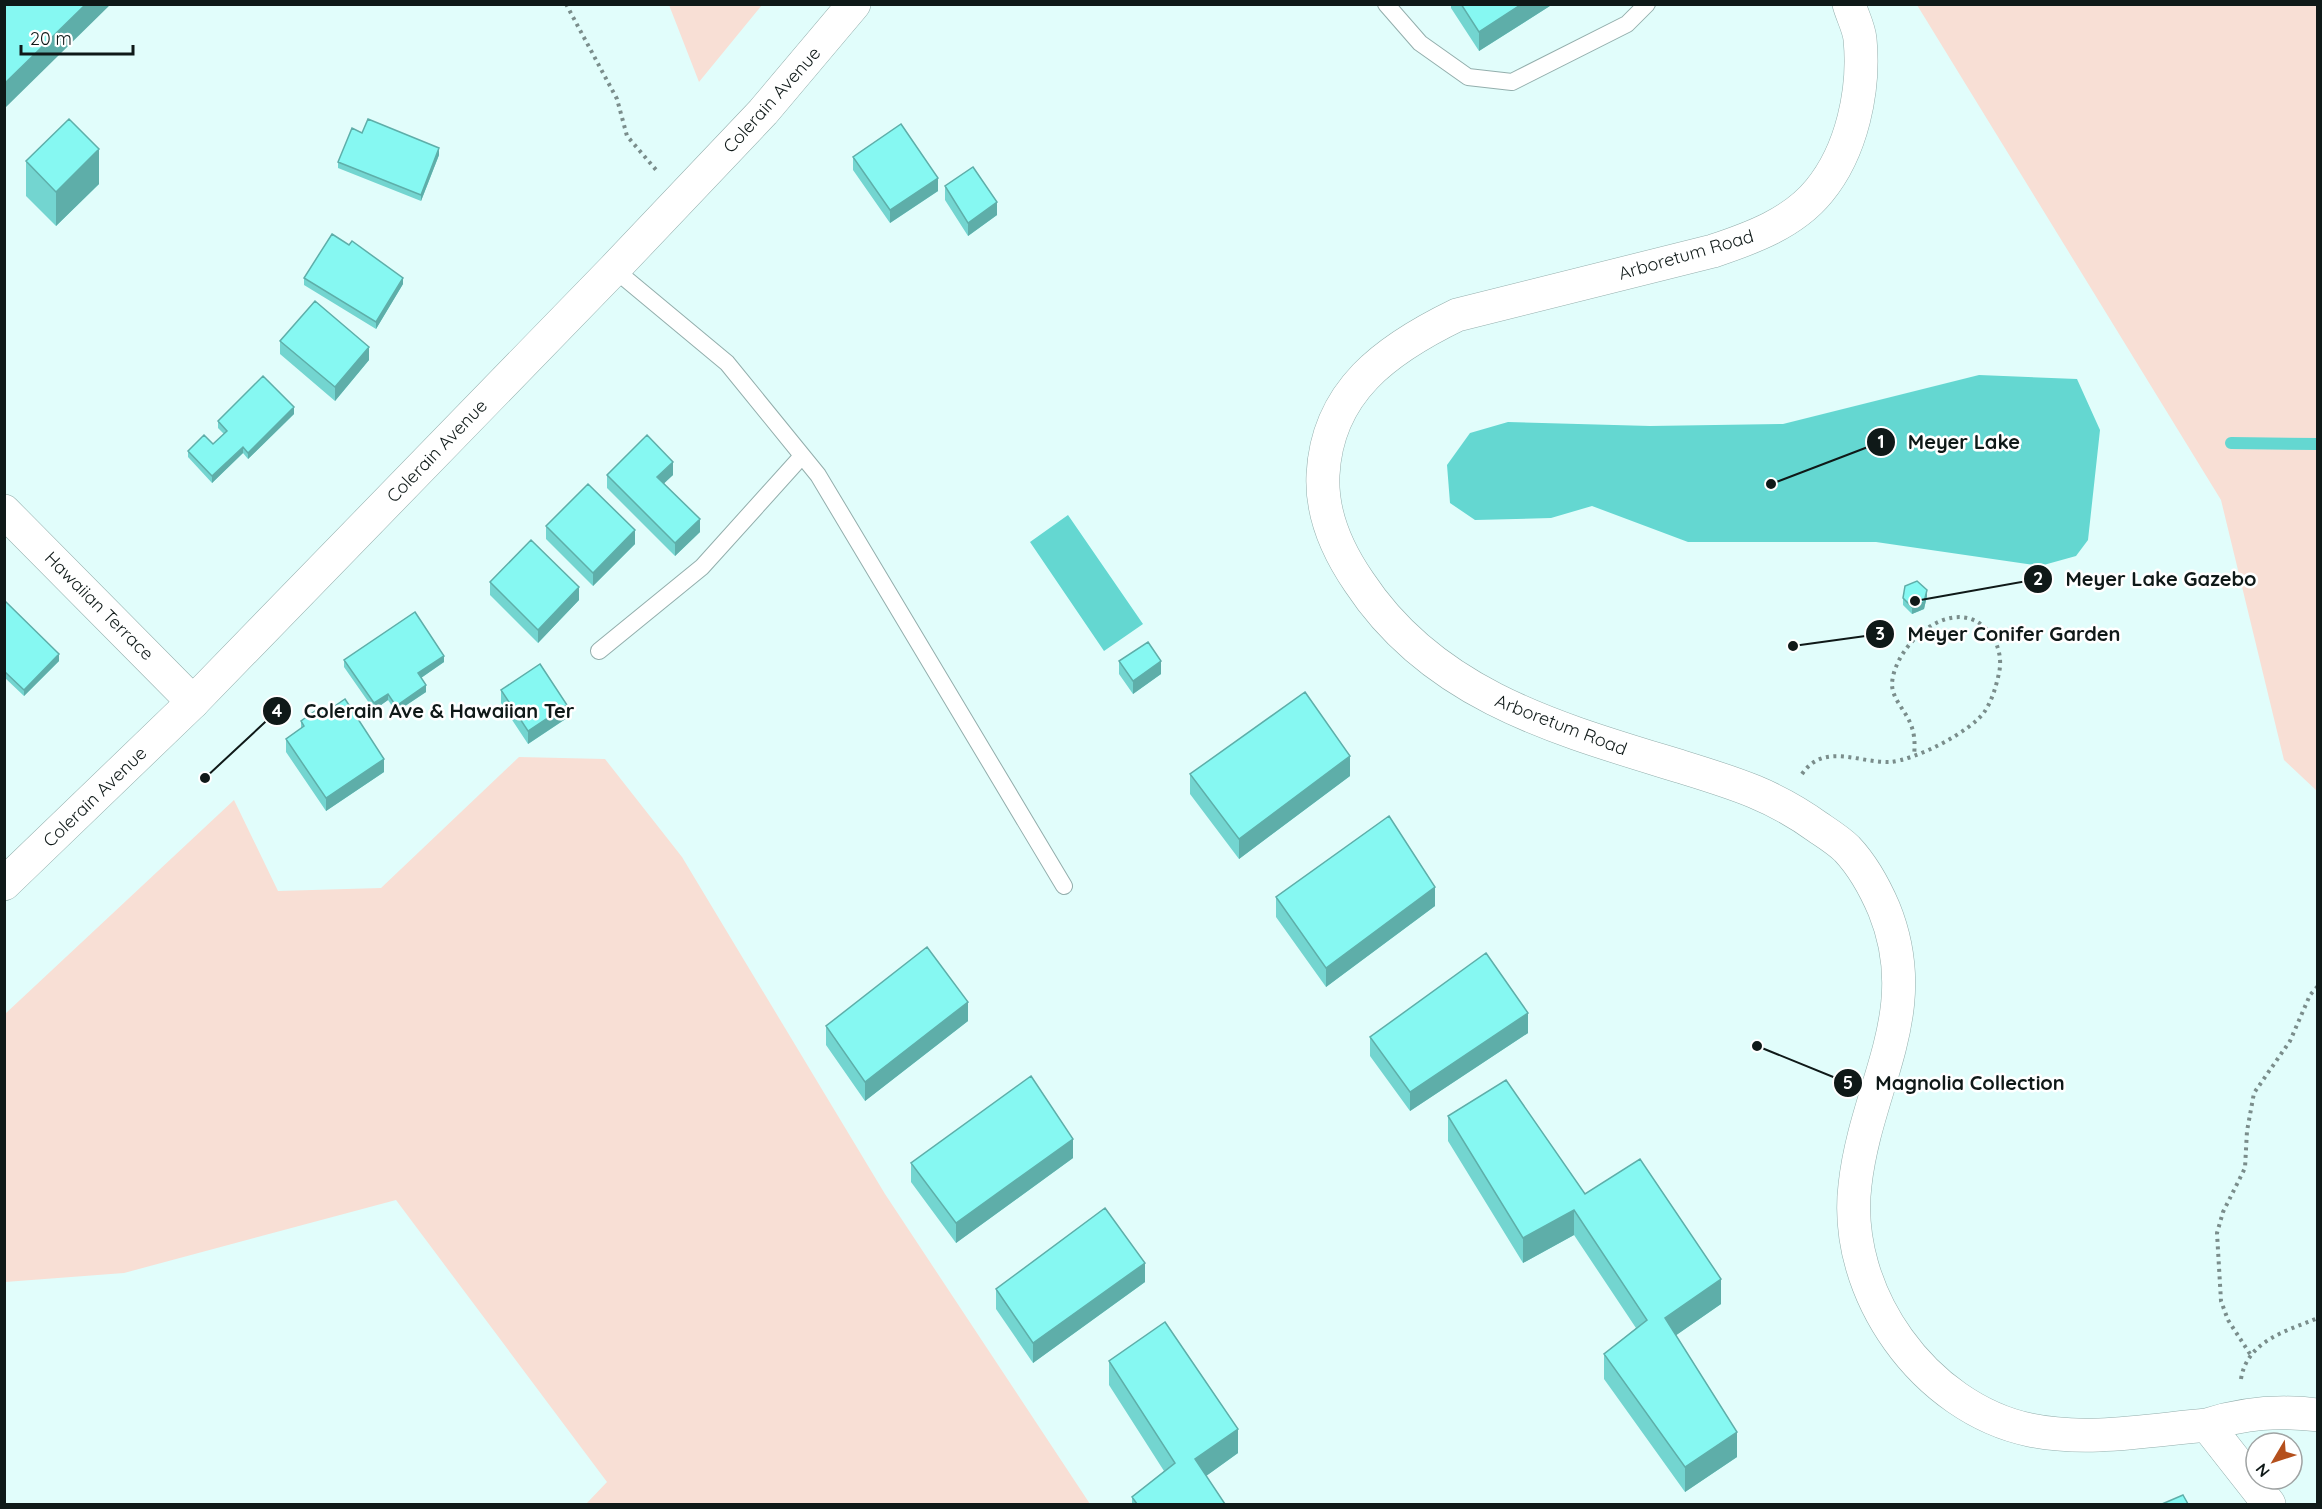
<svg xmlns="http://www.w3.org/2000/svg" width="2322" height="1509" viewBox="0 0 2322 1509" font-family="Quicksand,sans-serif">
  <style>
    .green { fill: #f8dfd5 }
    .water { fill: #64d7d1 }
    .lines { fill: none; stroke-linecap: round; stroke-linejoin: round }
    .stream { stroke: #64d7d1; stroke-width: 12 }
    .lane-casing { stroke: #93aeac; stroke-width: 18 }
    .street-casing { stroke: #93aeac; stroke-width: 34 }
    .primary-casing { stroke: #93aeac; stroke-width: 34 }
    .path { stroke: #7a8d8b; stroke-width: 4; stroke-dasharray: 3 4.5; stroke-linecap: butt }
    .lane { stroke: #fff; stroke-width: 16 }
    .street { stroke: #fff; stroke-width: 33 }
    .primary { stroke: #fff; stroke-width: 33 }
    .wall { fill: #73d5d0 }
    .shaded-wall { fill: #5eaea9 }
    .building { fill: #86f8f2; stroke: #5eaea9; stroke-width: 1.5 }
    .labels { text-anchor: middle; stroke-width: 5; stroke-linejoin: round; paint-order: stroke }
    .street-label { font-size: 18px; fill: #0f1918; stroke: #fff }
    .leader { fill: none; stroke: #0f1918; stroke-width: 2 }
    .callout-dot { fill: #0f1918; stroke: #fff; stroke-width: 2 }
    .mark-label { font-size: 18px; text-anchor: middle; font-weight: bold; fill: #fff }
    .callout-label { font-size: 20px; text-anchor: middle; font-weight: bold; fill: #0f1918; stroke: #fff; stroke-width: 5; stroke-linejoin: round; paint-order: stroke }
  </style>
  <rect width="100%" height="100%" fill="#e1fdfb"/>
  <path class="green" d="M669 5H762L699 82Z
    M1917 5H2317V791L2284 760 2221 500Z
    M519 757 605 759 682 857 885 1194 1090 1504H586L607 1482 396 1200 124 1273 5 1282V1014L234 800 278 891 381 888Z"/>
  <path class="water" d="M1979 375 2077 379 2100 430 2088 540 2076 556 2040 566 1876 542H1688L1592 506 1551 518 1475 520 1450 503 1447 465 1470 433 1508 422 1650 426 1783 424Z
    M1068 515 1143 624 1104 651 1030 542Z"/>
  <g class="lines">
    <path class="stream" d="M2231 443 2318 444"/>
    <g class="lane-casing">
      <path id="lane" d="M1386 4 1420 43 1468 77 1512 82 1627 24 1647 4
        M614 269 727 363 818 475 1064 886
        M599 651 702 567 802 456"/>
    </g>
    <g class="street-casing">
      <path id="street" d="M1849 4C1852 15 1859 28 1860 39 1865 90 1852 151 1819 191 1793 223 1752 238 1713 251L1457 315C1387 349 1327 391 1323 475 1321 515 1337 550 1359 582 1434 696 1558 729 1682 767 1734 783 1774 795 1819 828 1828 834 1839 841 1847 849 1863 866 1875 888 1884 909 1926 1012 1866 1085 1855 1185 1842 1293 1925 1408 2030 1430 2087 1442 2150 1430 2207 1425
        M4 511 193 702
        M2269 1504 2207 1425C2244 1413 2278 1410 2318 1415"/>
    </g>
    <g class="primary-casing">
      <path id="primary" d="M4 884 193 702 614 269 763 112 854 4"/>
    </g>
    <path class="path" d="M566 4 617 99 627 136 657 171
      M1802 774C1824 742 1858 763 1890 762 1915 760 1971 732 1985 711 1992 700 1996 687 1999 673 2003 655 1996 636 1982 625 1947 598 1894 646 1892 684 1892 699 1906 711 1911 725 1915 735 1915 745 1914 756
      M2250 1354 2228 1320 2221 1301 2217 1233 2223 1212 2245 1168 2247 1131 2254 1093 2290 1041 2310 995 2318 986
      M2241 1379C2247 1341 2286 1331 2318 1318"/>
    <use href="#lane" class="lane"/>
    <use href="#street" class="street"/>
    <use href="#primary" class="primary"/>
  </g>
  <path class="wall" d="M1451 4H1553L1479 51 1451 8Z
    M362 133 439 155 421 201 338 168V162Z
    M853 157 938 191 890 223 853 170Z
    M26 161 99 184 56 226 26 196Z
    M945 186 997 215 968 236 945 200Z
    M304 278 403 284 376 329 304 285Z
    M280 341 369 360 335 401 280 354Z
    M294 414 248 459 243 453 212 483 188 457V451L213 444 224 434 218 428V421Z
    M607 475H673L664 483 700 532 675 556 607 488Z
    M546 526 635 544 593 586 546 539Z
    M490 582 579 600 538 643 490 595Z
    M1927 596 1924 609 1912 614 1903 605V598Z
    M4 602 59 661 24 696 4 677Z
    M344 660 444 662 421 678 426 692 396 712 388 700 374 710 344 667Z
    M1119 661 1161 674 1133 694 1119 674Z
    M501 690 567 718 528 744 501 703Z
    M326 712 384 772 326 811 286 752V739L301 729V721Z
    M1190 774 1350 776 1239 859 1190 794Z
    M1276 897 1435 906 1326 987 1276 917Z
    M968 1021 865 1101 826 1045V1026Z
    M1528 1033 1410 1111 1370 1056V1037Z
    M1448 1116 1585 1194 1721 1304 1676 1335 1737 1457 1685 1492 1604 1379V1354L1636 1328 1574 1235 1523 1263 1448 1141Z
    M1073 1158 956 1243 911 1182V1163Z
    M1145 1282 1033 1363 996 1309V1289Z
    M1109 1361 1238 1453 1206 1476 1225 1504H1132V1497L1164 1471 1109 1385Z"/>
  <path class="shaded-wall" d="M86 4H111L4 109V84Z
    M1522 4H1553L1479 51V32Z
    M439 148V155L421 201V195Z
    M99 149V184L56 226V192Z
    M938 178V191L890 223V210Z
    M997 202V215L968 236V223Z
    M403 278V284L376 329V322Z
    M369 347V360L335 401V387Z
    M294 407V414L248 459V453Z
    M243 447V453L212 483V476Z
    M673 462V475L657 490V477Z
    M700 519V532L675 556V543Z
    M635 530V544L593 586V573Z
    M579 587V600L538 643V630Z
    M1927 590V596L1924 609 1912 614V607Z
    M59 654V661L24 696V690Z
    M444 656V662L418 680V673Z
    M1161 661V674L1133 694V681Z
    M426 685V692L396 712V706Z
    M388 694V700L374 710V703Z
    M567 705V718L528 744V731Z
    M1350 756V776L1239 859V839Z
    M384 759V772L326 811V798Z
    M1435 887V906L1326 987V968Z
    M968 1002V1021L865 1101V1082Z
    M1528 1013V1033L1410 1111V1092Z
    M1073 1139V1158L956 1243V1223Z
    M1574 1210V1235L1523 1263V1238Z
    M1145 1263V1282L1033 1363V1343Z
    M1721 1279V1304L1665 1343V1318Z
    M1238 1429V1453L1195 1484V1459Z
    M1737 1432V1457L1685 1492V1467Z"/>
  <path class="building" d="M4 4H86L4 84Z
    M1461 4H1522L1479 32Z
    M69 119 99 149 56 192 26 161Z
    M368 119 439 148 421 195 338 162 352 128 362 133Z
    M901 124 938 178 890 210 853 157Z
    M973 167 997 202 968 223 945 186Z
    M332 234 349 245 352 241 403 278 376 322 304 278Z
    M315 301 369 347 335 387 280 341Z
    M263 376 294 407 248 453 243 447 212 476 188 451 204 435 213 444 227 431 218 421Z
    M647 435 673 462 657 477 700 519 675 543 607 475Z
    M588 484 635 530 593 573 546 526Z
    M531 540 579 587 538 630 490 582Z
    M1917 581 1927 590 1924 602 1912 607 1903 598 1905 586Z
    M5 601 59 654 24 690 4 671V602Z
    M415 612 444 656 418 673 426 685 396 706 388 694 374 703 344 660Z
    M1148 642 1161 661 1133 681 1119 661Z
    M540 664 567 705 528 731 501 690Z
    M1305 692 1350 756 1239 839 1190 774Z
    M345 699 384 759 326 798 286 739 304 726 301 721 322 706 326 712Z
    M1389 816 1435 887 1326 968 1276 897Z
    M927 947 968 1002 865 1082 826 1026Z
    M1486 953 1528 1013 1410 1092 1370 1037Z
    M1031 1076 1073 1139 956 1223 911 1163Z
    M1506 1080 1585 1194 1640 1159 1721 1279 1665 1318 1737 1432 1685 1467 1604 1354 1647 1320 1574 1210 1523 1238 1448 1116Z
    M1105 1208 1145 1263 1033 1343 996 1289Z
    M1165 1322 1238 1429 1195 1459 1225 1504H1137L1132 1497 1175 1463 1109 1361Z
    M2183 1495 2188 1504H2162Z"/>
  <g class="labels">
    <g class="street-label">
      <text transform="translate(772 100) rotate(-48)" y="6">Colerain Avenue</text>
      <text transform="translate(1686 255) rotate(-16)" y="6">Arboretum Road</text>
      <text transform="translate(437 451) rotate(-46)" y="6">Colerain Avenue</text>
      <text transform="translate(99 606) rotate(45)" y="6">Hawaiian Terrace</text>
      <text transform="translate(1561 725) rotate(21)" y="6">Arboretum Road</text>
      <text transform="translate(95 797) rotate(-44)" y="6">Colerain Avenue</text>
    </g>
  </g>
  <path class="leader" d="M1771 484L1881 442M1915 601L2038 579M1793 646L1880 634M205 778L277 711M1757 1046L1848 1083"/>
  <g class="callout-dot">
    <circle cx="1771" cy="484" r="6"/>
    <circle cx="1915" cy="601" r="6"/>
    <circle cx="1793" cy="646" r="6"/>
    <circle cx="205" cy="778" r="6"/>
    <circle cx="1757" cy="1046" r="6"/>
    <circle cx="1881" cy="442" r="15"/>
    <circle cx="2038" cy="579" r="15"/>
    <circle cx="1880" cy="634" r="15"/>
    <circle cx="277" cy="711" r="15"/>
    <circle cx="1848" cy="1083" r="15"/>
  </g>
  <g class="mark-label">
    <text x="1881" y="448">1</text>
    <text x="2038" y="585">2</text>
    <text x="1880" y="640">3</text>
    <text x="277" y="717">4</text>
    <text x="1848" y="1089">5</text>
  </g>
  <g class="callout-label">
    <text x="1964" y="449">Meyer Lake</text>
    <text x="2161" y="586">Meyer Lake Gazebo</text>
    <text x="2014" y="641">Meyer Conifer Garden</text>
    <text x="439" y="718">Colerain Ave &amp; Hawaiian Ter</text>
    <text x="1970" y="1090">Magnolia Collection</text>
  </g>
  <rect width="2322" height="1509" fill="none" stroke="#0f1918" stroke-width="12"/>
  <g transform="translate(2274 1461) rotate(231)"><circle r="28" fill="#ffffff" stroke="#9fa3a3" stroke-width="1.5"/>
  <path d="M0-4.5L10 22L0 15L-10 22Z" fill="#b4501d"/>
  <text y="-9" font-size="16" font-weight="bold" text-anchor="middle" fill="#0f1918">N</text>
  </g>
  <path d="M21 45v9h112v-9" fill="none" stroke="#0f1918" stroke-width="3"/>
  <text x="30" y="45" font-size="18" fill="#0f1918" stroke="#ffffff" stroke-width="4.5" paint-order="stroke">20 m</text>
</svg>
